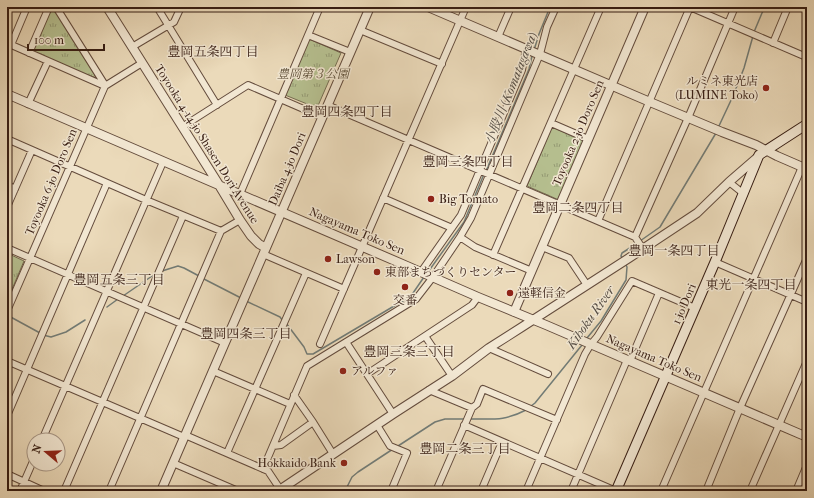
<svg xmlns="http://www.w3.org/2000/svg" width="814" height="498" viewBox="0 0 814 498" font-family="'IM FELL French Canon','Noto Serif JP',serif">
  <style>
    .grass { fill: url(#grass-tufts); stroke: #766e52 }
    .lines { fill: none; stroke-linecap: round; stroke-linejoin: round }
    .stream { stroke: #727b75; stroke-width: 1.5 }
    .minor-casing { stroke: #644c3d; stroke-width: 8 }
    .tertiary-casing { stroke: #644c3d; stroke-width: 10 }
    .secondary-casing { stroke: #371d13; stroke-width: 11 }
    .minor { stroke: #f2e7d2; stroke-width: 6 }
    .tertiary { stroke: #f2e7d2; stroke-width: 8 }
    .secondary { stroke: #f2e7d2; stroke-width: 9 }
    .poi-dot { fill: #8f2418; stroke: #f2e7d2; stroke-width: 1.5 }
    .labels { text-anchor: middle; stroke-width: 3; stroke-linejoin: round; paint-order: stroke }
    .park-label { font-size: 12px; font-style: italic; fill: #5d4e38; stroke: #f2e7d2 }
    .poi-label { font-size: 12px; fill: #371d13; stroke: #f2e7d2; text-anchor: start }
    .street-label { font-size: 12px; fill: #371d13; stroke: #f2e7d2 }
    .neighbourhood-label { font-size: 13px; fill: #371d13; stroke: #f2e7d2 }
    .water-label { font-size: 13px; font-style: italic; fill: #544c44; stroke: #f2e7d2 }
  </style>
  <defs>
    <pattern id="grass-tufts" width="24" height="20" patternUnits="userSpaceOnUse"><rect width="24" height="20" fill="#b6c090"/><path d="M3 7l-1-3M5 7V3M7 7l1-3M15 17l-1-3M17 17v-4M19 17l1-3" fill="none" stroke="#959b74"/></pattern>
  </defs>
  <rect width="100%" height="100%" fill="#ebdaba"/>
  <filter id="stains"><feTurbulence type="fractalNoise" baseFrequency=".005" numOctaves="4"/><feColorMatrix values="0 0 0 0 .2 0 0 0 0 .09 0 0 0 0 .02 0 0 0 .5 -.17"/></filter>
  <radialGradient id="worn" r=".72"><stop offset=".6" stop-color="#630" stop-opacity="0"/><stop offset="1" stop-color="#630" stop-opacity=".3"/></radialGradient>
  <path class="grass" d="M54 9 95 75 93 78 35 53 33 50 50 10Z
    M309 39 341 53 317 108 285 95Z
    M552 127 584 141 559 200 527 186Z
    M7 253 24 261 7 301Z"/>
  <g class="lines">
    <path class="stream" d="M754 32 762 13 765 7
      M534 50 539 34 550 7
      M718 128 733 96 744 68 753 36
      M486 171 529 69 532 56
      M640 241 660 227 716 133
      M623 259 621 256 622 253 636 244
      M162 271 178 266 184 268 199 276
      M428 272 464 222 484 174
      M202 278 241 298
      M123 296 155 274
      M246 301 280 317 283 321
      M107 307 118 299
      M7 315 40 333
      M286 323 304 347 307 354H313L411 296 424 277
      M43 335 51 337 66 332 85 320
      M587 338 601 321 626 280 627 267 626 265
      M531 406 535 403 582 345
      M470 419C494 419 505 421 526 410
      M398 446 435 422 445 419H464
      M345 491 352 477 358 472 393 449"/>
    <g class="minor-casing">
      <path id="minor" d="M56 7 105 85
        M157 7 217 105
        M690 7 804 56 807 58
        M360 30 442 64
        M308 35 350 52
        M498 37 511 7
        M7 43 105 86
        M773 43 788 7
        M11 45 27 7
        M132 47 174 22 181 7
        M29 53 49 7
        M28 104 48 61
        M327 105 635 237 643 249
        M551 123 588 139
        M182 127 248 85 322 117
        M7 139 146 200 221 231
        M729 182 744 194
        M7 185 15 189
        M240 194 320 7
        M383 198 452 228
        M7 207 32 150
        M598 221 690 7
        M460 237 475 247 532 271
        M635 237 688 118 735 7
        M542 247 569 258 587 285
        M7 248 225 343
        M263 254 344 289
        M493 255 601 7
        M715 262 807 302
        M421 272 461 215 522 70 526 49
        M7 311 105 86 142 63
        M425 336 452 376
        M346 342 393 414
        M320 344 466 7
        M489 348 548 374
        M7 361 184 437
        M630 361 659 293
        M213 371 290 404
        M367 374 472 305 478 297
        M429 390 472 408
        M294 395 313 422 333 454
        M7 416 107 183
        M377 425 390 446 407 453 391 491
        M464 425 616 491
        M185 435 268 471 280 489
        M42 440 163 162
        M273 446 281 445 313 422
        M227 453 306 273
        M173 463 238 491
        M263 469 307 366 416 299 433 277 460 237 471 218 540 54 547 27 556 7
        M7 474 44 491
        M20 491 34 459
        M64 491 183 216
        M109 491 221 231 240 220
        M436 491 469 415 472 408 477 404 483 389 557 420
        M481 491 502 442
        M526 491 585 354 591 344 597 337 632 281 695 308
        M571 491 627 360
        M661 491 802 167
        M706 491 740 408 807 258
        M750 491 807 361
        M796 491 807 465"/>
    </g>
    <g class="tertiary-casing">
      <path id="tertiary" d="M107 7 219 185 240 220 251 236 259 244 266 248
        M428 7 650 102 722 132 756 145 777 156 807 169
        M7 94 407 266 478 297 546 325 807 437
        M514 312 645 7
        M161 491 370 7
        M278 491 393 414 452 376 489 348 522 327 629 258 697 213 729 182 759 156"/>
    </g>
    <g class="secondary-casing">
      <path id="secondary" d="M616 491 715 262 759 155 807 124"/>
    </g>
    <use href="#minor" class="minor"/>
    <use href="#tertiary" class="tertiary"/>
    <use href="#secondary" class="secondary"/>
  </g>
  <g class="poi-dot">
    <circle cx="766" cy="88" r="4"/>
    <circle cx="431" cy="199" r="4"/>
    <circle cx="328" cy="259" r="4"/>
    <circle cx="377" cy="272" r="4"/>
    <circle cx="405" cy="287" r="4"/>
    <circle cx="510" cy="293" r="4"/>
    <circle cx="343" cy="371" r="4"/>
    <circle cx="344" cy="463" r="4"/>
  </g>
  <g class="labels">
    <g class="park-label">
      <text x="313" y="78">豊岡第３公園</text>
    </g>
    <g class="poi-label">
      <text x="758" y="85" text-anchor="end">ルミネ東光店<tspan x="758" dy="14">(LUMINE Toko)</tspan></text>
      <text x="439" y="203">Big Tomato</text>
      <text x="336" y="263">Lawson</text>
      <text x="385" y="276">東部まちづくりセンター</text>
      <text x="518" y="297">遠軽信金</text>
      <text x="405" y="304" text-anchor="middle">交番</text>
      <text x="351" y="375">アルファ</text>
      <text x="336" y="467" text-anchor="end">Hokkaido Bank</text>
    </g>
    <g class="street-label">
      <text transform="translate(578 133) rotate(-67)" y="4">Toyooka 2-jo Doro Sen</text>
      <text transform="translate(207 144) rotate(58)" y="4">Toyooka 4-14-jo Shasen Dori Avenue</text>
      <text transform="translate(287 169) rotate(-67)" y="4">Daiba 4-jo Dori</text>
      <text transform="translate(51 182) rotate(-67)" y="4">Toyooka 6-jo Doro Sen</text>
      <text transform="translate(357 231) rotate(23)" y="4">Nagayama Toko Sen</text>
      <text transform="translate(684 304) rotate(-67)" y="4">1-jo Dori</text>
      <text transform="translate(654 358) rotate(23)" y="4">Nagayama Toko Sen</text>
    </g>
    <g class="neighbourhood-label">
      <text x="213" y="56">豊岡五条四丁目</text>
      <text x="347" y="116">豊岡四条四丁目</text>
      <text x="468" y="166">豊岡三条四丁目</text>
      <text x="578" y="212">豊岡二条四丁目</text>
      <text x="674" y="255">豊岡一条四丁目</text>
      <text x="119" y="284">豊岡五条三丁目</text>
      <text x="751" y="289">東光一条四丁目</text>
      <text x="246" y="338">豊岡四条三丁目</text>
      <text x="409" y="356">豊岡三条三丁目</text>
      <text x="465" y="453">豊岡二条三丁目</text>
    </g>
    <g class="water-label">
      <text transform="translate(510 88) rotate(-68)" y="5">小股川 (Komatagawa)</text>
      <text transform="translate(590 317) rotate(-55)" y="5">Kihoku River</text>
    </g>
  </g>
  <rect width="814" height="498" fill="none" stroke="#ebdaba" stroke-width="24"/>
  <rect x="8" y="8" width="798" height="482" fill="none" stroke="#371d13" stroke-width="2"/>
  <rect x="12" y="12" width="790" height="474" fill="none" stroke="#371d13"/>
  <g transform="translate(46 452) rotate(289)"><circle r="19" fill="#f2e7d2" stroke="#a79686"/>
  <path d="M0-3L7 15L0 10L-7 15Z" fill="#8f2418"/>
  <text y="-6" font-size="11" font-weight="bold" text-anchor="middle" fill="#371d13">N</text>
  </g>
  <path d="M28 44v6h76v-6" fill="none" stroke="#371d13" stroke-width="2"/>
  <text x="34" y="44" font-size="12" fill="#371d13" stroke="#f2e7d2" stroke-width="3" paint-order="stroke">100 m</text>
  <rect width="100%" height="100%" filter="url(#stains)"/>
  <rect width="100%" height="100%" fill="url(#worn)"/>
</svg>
